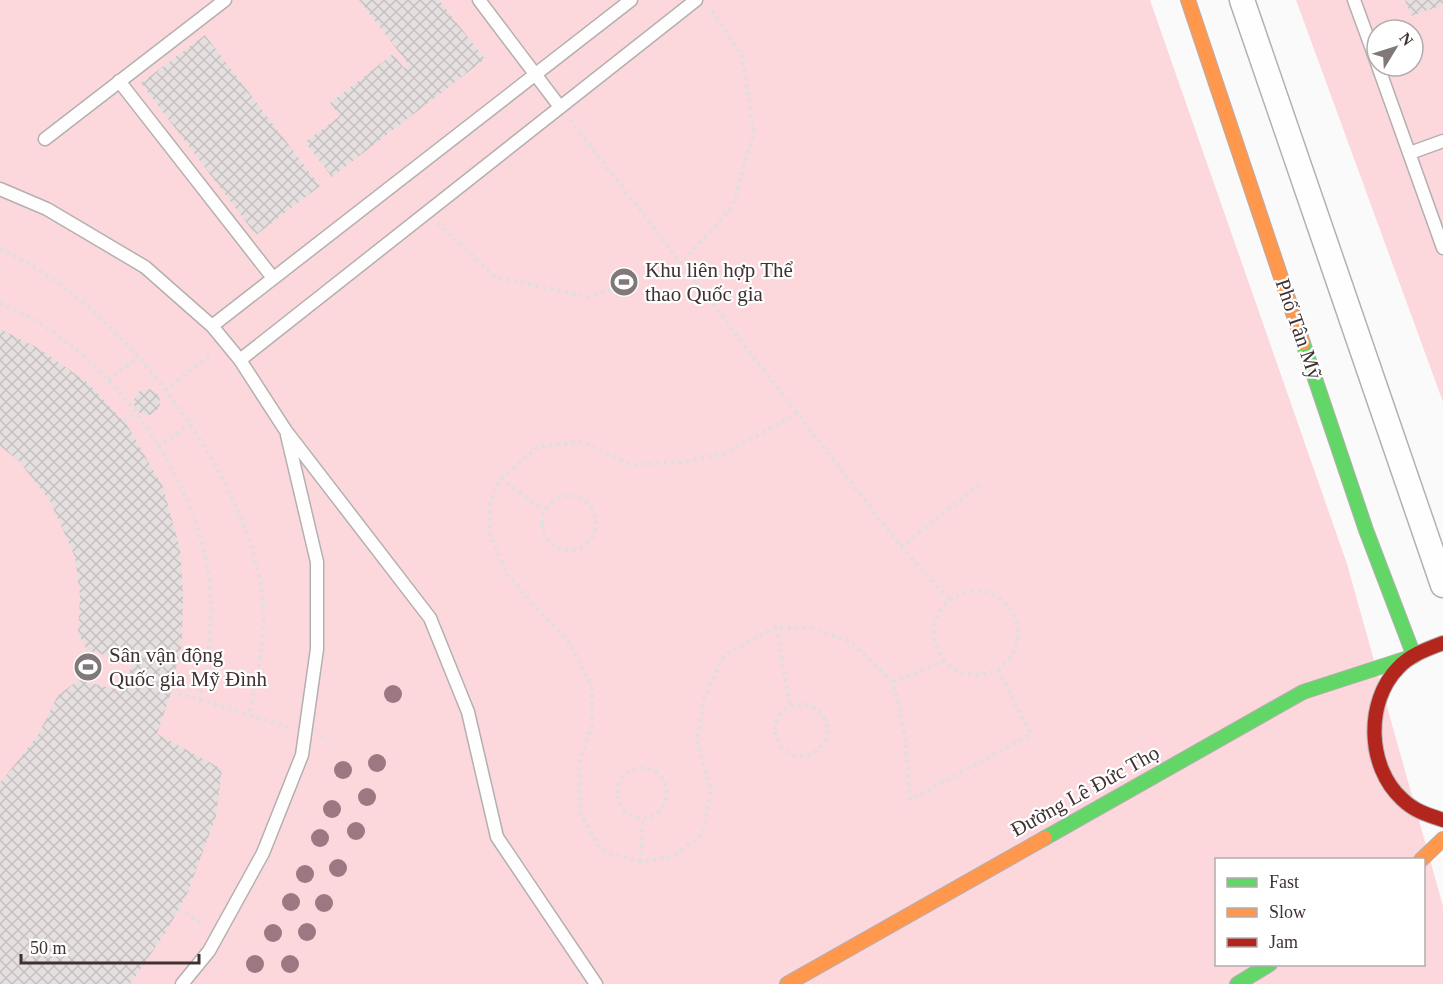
<svg xmlns="http://www.w3.org/2000/svg" width="1443" height="984" viewBox="0 0 1443 984" font-family="Georgia,serif">
  <style>
    .green { fill: #fcd8dd; fill-rule: evenodd }
    .building { fill: url(#building-cross-hatch) }
    .lines { fill: none; stroke-linecap: round; stroke-linejoin: round }
    .lane-casing { stroke: #b5afb0; stroke-width: 15 }
    .street-casing { stroke: #b5afb0; stroke-width: 27 }
    .fast-casing { stroke: #b5afb0; stroke-width: 16 }
    .slow-casing { stroke: #b5afb0; stroke-width: 16 }
    .jam-casing { stroke: #b5afb0; stroke-width: 16 }
    .path { stroke: #dfdfdf; stroke-width: 4; stroke-dasharray: 3 4.5; stroke-linecap: butt }
    .lane { stroke: #fefefe; stroke-width: 12 }
    .street { stroke: #fefefe; stroke-width: 24 }
    .fast { stroke: #63d668; stroke-width: 14 }
    .slow { stroke: #ff974d; stroke-width: 14 }
    .jam { stroke: #b3261e; stroke-width: 14 }
    .tree { fill: #9d7782 }
    .labels { text-anchor: middle; stroke-width: 4.5; stroke-linejoin: round; paint-order: stroke }
    .poi-label { font-size: 21px; fill: #403233; stroke: #fff; text-anchor: start }
    .street-label { font-size: 21px; fill: #403233; stroke: #fff }
  </style>
  <defs>
    <pattern id="building-cross-hatch" width="8" height="8" patternUnits="userSpaceOnUse" patternTransform="scale(1.5)"><rect width="8" height="8" fill="#e6dfe0"/><path d="M0 0l8 8M0 8l8-8" fill="none" stroke="#c6c0c1"/></pattern>
  </defs>
  <rect width="100%" height="100%" fill="#fafafa"/>
  <path class="green" d="M0 0H1150L1347 564 1443 906V984H0ZM1216 860H1424V964H1216Z
    M1296 0H1443V402ZM1377 30H1413V66H1377Z"/>
  <path class="building" d="M359 0H439L485 59 332 177 305 142 340 116 330 103 393 54 404 68 409 65Z
    M1405 0H1443V5L1411 16Z
    M205 35 320 186 256 235 141 83Z
    M0 329 38 348 88 383 127 425 163 487 180 549 183 594 182 643 170 696 157 734 222 769 216 816 188 892 166 932 130 984H0V783L38 735 58 695 79 680 122 691 133 663 87 650 78 633 80 596 75 557 50 501 19 461 0 446Z
    M134 402a13 13 0 1 1 26 0a13 13 0 1 1-26 0Z"/>
  <g class="lines">
    <g class="lane-casing">
      <path id="lane" d="M479 0 560 107
        M1354 0 1377 63
        M1378 66 1443 248
        M119 81 273 278
        M45 139 225 0
        M1410 153 1443 141
        M0 189 47 209 145 267 212 326 240 360 286 431 430 618 468 712 497 837 596 984
        M212 326 631 0
        M240 360 696 0
        M182 984 209 951 263 853 302 755 317 649V562L287 435"/>
    </g>
    <g class="street-casing">
      <path id="street" d="M1242 0 1443 585"/>
    </g>
    <g class="fast-casing">
      <path id="fast" d="M1303 343 1366 530 1414 656
        M1045 838 1303 692 1414 656
        M1237 984 1270 964"/>
    </g>
    <g class="slow-casing">
      <path id="slow" d="M1188 0 1303 343
        M1421 860 1443 839
        M787 984 1045 838"/>
    </g>
    <g class="jam-casing">
      <path id="jam" d="M1443 643C1427 649 1410 655 1398 668 1365 702 1367 767 1402 799 1414 811 1428 815 1443 820"/>
    </g>
    <path class="path" d="M570 120 901 547 950 600
      M438 223 495 277 589 297 680 265 732 207 754 132 742 56 710 8
      M0 249C117 301 243 466 262 593 268 633 257 676 249 715
      M0 303C100 343 184 457 206 560 216 606 209 655 200 700
      M108 380 138 357
      M165 390 212 354
      M798 413 723 454 680 462 631 465 583 442 539 446 501 478 490 502 489 533 508 576 570 644 592 687V725L579 763V811L601 850 640 862 674 856 703 833 711 791 697 742 704 699 724 655 776 627 809 628 849 641 893 682 905 735 910 800 1031 734 998 670
      M124 421 135 413
      M158 447 190 424
      M501 478 544 510
      M542 523a27 27 0 1 1 54 0a27 27 0 1 1-54 0Z
      M901 547 981 483
      M934 633a42 42 0 1 1 84 0a42 42 0 1 1-84 0Z
      M776 627 790 706
      M893 682 944 661
      M171 691 288 727
      M775 730a26 26 0 1 1 52 0a26 26 0 1 1-52 0Z
      M321 736 329 739
      M617 793a25 25 0 1 1 50 0a25 25 0 1 1-50 0Z
      M640 862 643 818
      M179 909 204 924"/>
    <use href="#lane" class="lane"/>
    <use href="#street" class="street"/>
    <use href="#fast" class="fast"/>
    <use href="#slow" class="slow"/>
    <use href="#jam" class="jam"/>
  </g>
  <g class="tree">
    <circle cx="393" cy="694" r="9"/>
    <circle cx="377" cy="763" r="9"/>
    <circle cx="343" cy="770" r="9"/>
    <circle cx="367" cy="797" r="9"/>
    <circle cx="332" cy="809" r="9"/>
    <circle cx="356" cy="831" r="9"/>
    <circle cx="320" cy="838" r="9"/>
    <circle cx="338" cy="868" r="9"/>
    <circle cx="305" cy="874" r="9"/>
    <circle cx="291" cy="902" r="9"/>
    <circle cx="324" cy="903" r="9"/>
    <circle cx="307" cy="932" r="9"/>
    <circle cx="273" cy="933" r="9"/>
    <circle cx="255" cy="964" r="9"/>
    <circle cx="290" cy="964" r="9"/>
  </g>
  <defs>
    <g id="stadium-disc" transform="scale(1.5)"><circle r="9.5" fill="#817879" stroke="#fff"/><path d="M0-5a6.5 5 0 1 0 0 10a6.5 5 0 1 0 0-10ZM-3.5-1.8h7v3.6h-7Z" fill="#fff"/></g>
  </defs>
  <g fill-rule="evenodd">
    <use href="#stadium-disc" x="624" y="282"/>
    <use href="#stadium-disc" x="88" y="667"/>
  </g>
  <g class="labels">
    <g class="poi-label">
      <text x="645" y="277">Khu liên hợp Thể<tspan x="645" dy="24">thao Quốc gia</tspan></text>
      <text x="109" y="662">Sân vận động<tspan x="109" dy="24">Quốc gia Mỹ Đình</tspan></text>
    </g>
    <g class="street-label">
      <text transform="translate(1299 329) rotate(71)" y="7">Phố Tân Mỹ</text>
      <text transform="translate(1085 791) rotate(-29)" y="7">Đường Lê Đức Thọ</text>
    </g>
  </g>
  <rect x="1215" y="858" width="210" height="108" fill="#ffffff" stroke="#b3adad" stroke-width="1.5"/>
  <rect x="1227" y="878" width="30" height="9" fill="#63d668" stroke="#b3adad" stroke-width="1.5"/>
  <text x="1269" y="888" font-size="18" fill="#403233">Fast</text>
  <rect x="1227" y="908" width="30" height="9" fill="#ff974d" stroke="#b3adad" stroke-width="1.5"/>
  <text x="1269" y="918" font-size="18" fill="#403233">Slow</text>
  <rect x="1227" y="938" width="30" height="9" fill="#b3261e" stroke="#b3adad" stroke-width="1.5"/>
  <text x="1269" y="948" font-size="18" fill="#403233">Jam</text>
  <g transform="translate(1395 48) rotate(52)"><circle r="28" fill="#ffffff" stroke="#b3adad" stroke-width="1.5"/>
  <path d="M0-4.5L10 22L0 15L-10 22Z" fill="#817879"/>
  <text y="-9" font-size="16" font-weight="bold" text-anchor="middle" fill="#403233">N</text>
  </g>
  <path d="M21 954v9h178v-9" fill="none" stroke="#403233" stroke-width="3"/>
  <text x="30" y="954" font-size="18" fill="#403233" stroke="#ffffff" stroke-width="4.5" paint-order="stroke">50 m</text>
</svg>
